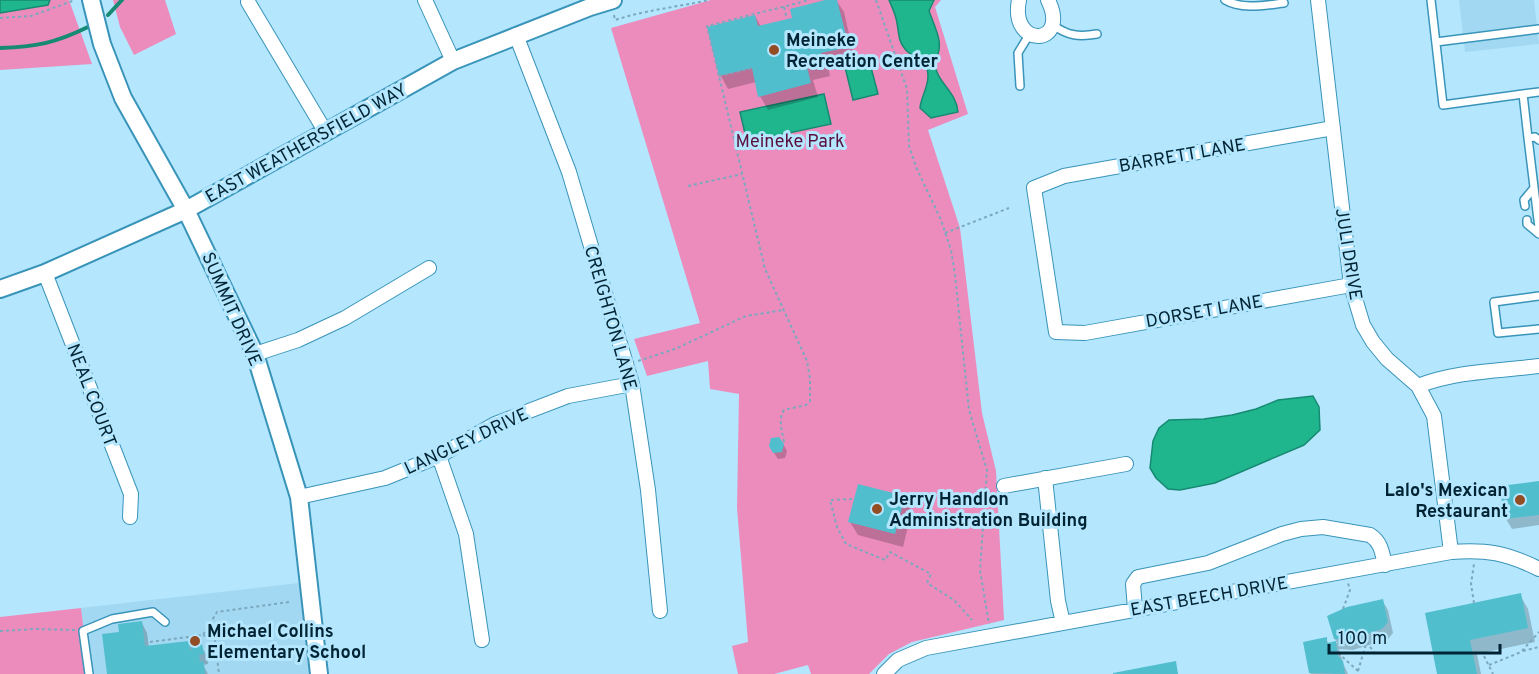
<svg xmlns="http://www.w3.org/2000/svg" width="1539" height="674" viewBox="0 0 1539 674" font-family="Overpass,sans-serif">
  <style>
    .built { fill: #a2d8f1 }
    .green { fill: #ec8cbd }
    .water { fill: #20b68d; stroke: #168a72; stroke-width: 1.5 }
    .shadow { fill: #0003 }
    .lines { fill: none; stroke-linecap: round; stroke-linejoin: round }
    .stream { stroke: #168a72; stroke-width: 4 }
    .building { fill: #51bece }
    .service-casing { stroke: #3994b9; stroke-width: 10 }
    .minor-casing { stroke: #3994b9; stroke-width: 16 }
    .tertiary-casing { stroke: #3994b9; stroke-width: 20 }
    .path { stroke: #7ba8bd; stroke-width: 2; stroke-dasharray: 3 3; stroke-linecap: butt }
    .service { stroke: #fff; stroke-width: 7 }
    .minor { stroke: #fff; stroke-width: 14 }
    .tertiary { stroke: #fff; stroke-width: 16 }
    .poi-dot { fill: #934d24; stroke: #b4e6fe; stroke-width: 2 }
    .labels { text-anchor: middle; stroke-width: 6; stroke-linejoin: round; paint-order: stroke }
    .poi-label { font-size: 18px; font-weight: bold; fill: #002433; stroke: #b4e6fe; text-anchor: start }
    .park-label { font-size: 18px; fill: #5b0f3d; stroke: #b4e6fe }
    .street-label { font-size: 18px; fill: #002433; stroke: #b4e6fe }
  </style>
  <rect width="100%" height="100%" fill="#b4e6fe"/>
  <path class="built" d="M1459 0H1534L1539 44 1465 52Z
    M299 583 309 674H89L81 608Z"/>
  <path class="green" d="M0 0H69L92 64 0 70Z
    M113 0H165L176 34 134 55 120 27Z
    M711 0H941L935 7 968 114 928 130 960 228 982 413 996 471 1004 620 912 642 889 654 869 674H811L808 665 774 674H738L732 646 748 642 737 508 739 394 710 389 708 361 647 376 634 339 700 323 611 28Z
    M81 608 89 674H0V617Z"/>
  <path class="water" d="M0 0H50L48 5 0 13Z
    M889 0H934L929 11C935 28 946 46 934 61 936 83 956 90 958 112L931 118 920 108C921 97 928 88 928 76 928 58 914 60 905 49 898 41 899 33 897 23 896 15 892 7 889 0Z
    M868 56 878 94 853 100 844 63Z
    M824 94 831 124 747 142 740 112Z
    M1313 396 1319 407 1320 430 1304 445 1215 483 1180 490 1168 489 1156 478 1150 468 1153 441 1159 428 1169 420 1204 419 1232 415 1256 409 1278 400Z"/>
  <path class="shadow" d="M832 0H836L844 12 855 60 828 67 830 76 813 80 818 97 768 110 760 96 756 82 728 89 721 76 755 16 761 27 794 19Z
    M783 444 787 451 785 458 778 459 774 453Z
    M1539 482V525L1512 529 1506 519Z
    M904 497 912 511 903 547 858 535 850 522Z
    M1520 595 1528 609 1535 642 1477 654 1481 674H1439L1426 614Z
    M1382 600 1388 610 1393 633 1388 639 1353 650 1339 649 1343 663 1348 674H1311L1310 672 1326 639 1329 644 1337 643 1335 639Z
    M142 623 147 633 149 648 188 643 191 647 201 646 207 656 208 664 203 665 208 674H108L121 633Z"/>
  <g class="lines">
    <path class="stream" d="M108 15 122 0
      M0 48C36 47 55 43 88 27"/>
  </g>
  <path class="building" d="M825 0H837L849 47 821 53 824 63 807 67 811 83 758 97 752 68 719 76 707 27 755 15 758 26 792 18 790 9Z
    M779 437 784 444 782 452 773 453 769 446 771 438Z
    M1539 481V515L1504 519 1500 486Z
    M858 484 905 496 895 534 848 522Z
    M1521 593 1528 628 1470 640 1477 674H1437L1425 613Z
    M1383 599 1388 622 1382 629 1347 640 1334 639 1327 616 1347 607Z
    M142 621 145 646 189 641 190 650H192L191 646 202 644 204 654 199 655 200 662 203 661 204 664 205 674H107L102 634 119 632 118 624Z
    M1327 637V643L1336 641 1338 656 1343 661 1345 674 1309 673 1303 642Z
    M1176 661 1178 674H1113V673Z"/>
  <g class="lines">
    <g class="service-casing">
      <path id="service" d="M1225 0C1242 10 1266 5 1284 3
        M1431 0 1443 105 1523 94 1528 138 1535 137 1539 140
        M1053 25C1068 36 1079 37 1097 34
        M1436 42 1539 29
        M1020 86 1018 53 1029 35
        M1523 94 1539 92
        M1528 138 1539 228
        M1525 206 1524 200 1534 188
        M1527 220V224L1539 234
        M1539 296 1494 302 1498 333 1539 329
        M89 674 83 631 112 619 153 612 165 622"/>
    </g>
    <g class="minor-casing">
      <path id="minor" d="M425 0 453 61
        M1019 0C1009 49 1071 47 1048 0
        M1318 0 1351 285 1363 325 1373 342 1387 359 1418 386 1434 416 1451 552
        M248 2 325 131
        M516 35 569 172 632 384 648 490 660 611
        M1333 128 1064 176 1034 188 1056 332 1085 333 1351 285
        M45 273 131 494 130 517
        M255 354 298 340 345 318 429 268
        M1418 386C1456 371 1499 371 1539 366
        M439 456 466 534 482 640
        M1045 478 1058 601 1063 623
        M1004 486 1126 464
        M299 497 385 478 439 456 495 424 568 396 632 384
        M1135 609 1133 584 1138 577 1208 563 1282 534 1301 529 1323 527 1370 535C1381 542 1382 552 1385 565
        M884 674 898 660 926 648 1451 552C1486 549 1507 553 1539 569"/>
    </g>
    <g class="tertiary-casing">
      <path id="tertiary" d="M91 0 102 44 123 98 186 210 255 354 299 497 319 674
        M0 289 45 273 186 210 453 61 590 7 613 0"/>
    </g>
    <path class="path" d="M876 0 907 89 909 146 916 167 941 220 951 250 955 275 969 410 987 470 980 570 989 624
      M784 7 787 19
      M614 15 615 20C646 10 677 7 709 0
      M0 18 31 16 75 0
      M719 76 752 68
      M688 186 742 174
      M945 233 1009 208
      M638 361 675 349 746 316 784 310
      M784 442C782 430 778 420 784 410L806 405 810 401V379L807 361 765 269 707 26 810 0
      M852 499 830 500 837 527 846 544 885 560 890 552 931 574 927 583 954 600 972 620
      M1474 603 1471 584 1474 564
      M1343 609 1350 590 1348 583
      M0 631 35 629 75 630
      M203 635 215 640 219 674
      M1363 637 1376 655
      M150 642 203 635 217 612 289 602
      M1523 651 1539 647
      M1338 653 1358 671V674
      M217 656 232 653
      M1484 656 1493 674
      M1489 665 1521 652 1539 632
      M1358 671 1366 644"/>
    <use href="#service" class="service"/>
    <use href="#minor" class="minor"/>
    <use href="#tertiary" class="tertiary"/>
  </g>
  <g class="poi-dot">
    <circle cx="774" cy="50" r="6"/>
    <circle cx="1520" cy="500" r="6"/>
    <circle cx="877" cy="509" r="6"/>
    <circle cx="195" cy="641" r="6"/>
  </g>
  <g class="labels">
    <g class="poi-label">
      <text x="786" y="46">Meineke<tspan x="786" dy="21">Recreation Center</tspan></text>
      <text x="1508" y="496" text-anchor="end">Lalo's Mexican<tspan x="1508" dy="21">Restaurant</tspan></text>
      <text x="889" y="505">Jerry Handlon<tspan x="889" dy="21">Administration Building</tspan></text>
      <text x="207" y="637">Michael Collins<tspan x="207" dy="21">Elementary School</tspan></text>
    </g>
    <g class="park-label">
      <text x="790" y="147">Meineke Park</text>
    </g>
    <g class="street-label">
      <text transform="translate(306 143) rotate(-29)" y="6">EAST WEATHERSFIELD WAY</text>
      <text transform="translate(1182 155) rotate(-10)" y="6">BARRETT LANE</text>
      <text transform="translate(1349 254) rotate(81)" y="6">JULI DRIVE</text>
      <text transform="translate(232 309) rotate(66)" y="6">SUMMIT DRIVE</text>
      <text transform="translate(1204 311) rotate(-10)" y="6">DORSET LANE</text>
      <text transform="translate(611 318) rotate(74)" y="6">CREIGHTON LANE</text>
      <text transform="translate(92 395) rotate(69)" y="6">NEAL COURT</text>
      <text transform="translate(466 441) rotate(-25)" y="6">LANGLEY DRIVE</text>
      <text transform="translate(1209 596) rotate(-10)" y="6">EAST BEECH DRIVE</text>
    </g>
  </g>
  <path d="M1329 644v9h171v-9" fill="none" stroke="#002433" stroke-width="3"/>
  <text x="1338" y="644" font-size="18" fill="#002433" stroke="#b4e6fe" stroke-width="4.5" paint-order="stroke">100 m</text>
</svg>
